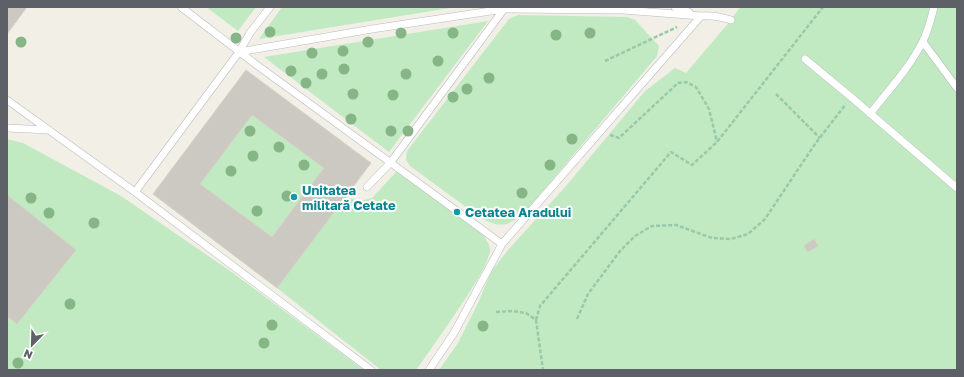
<svg xmlns="http://www.w3.org/2000/svg" width="964" height="377" viewBox="0 0 964 377" font-family="'Golos Text',sans-serif">
  <style>
    .green { fill: #c1eac3 }
    .building { fill: #ccc9c3; stroke: #d6d1c3; fill-rule: evenodd }
    .lines { fill: none; stroke-linecap: round; stroke-linejoin: round }
    .service-casing { stroke: #b8bbc0; stroke-width: 8 }
    .path { stroke: #98c9a9; stroke-width: 2.5; stroke-dasharray: 4 2; stroke-linecap: butt }
    .service { stroke: #fff; stroke-width: 7 }
    .tree { fill: #86b586 }
    .culture-dot { fill: #0f9aa8; stroke: #fff; stroke-width: 1.5 }
    .labels { text-anchor: middle; stroke-width: 4; stroke-linejoin: round; paint-order: stroke }
    .culture-label { font-size: 13px; font-weight: bold; fill: #0d838f; stroke: #fff; text-anchor: start }
  </style>
  <rect width="100%" height="100%" fill="#f1efe6"/>
  <path class="green" d="M206 7H256L238 31Z
    M282 7H456L259 39Z
    M740 7H957V370H439L458 343 479 301 491 272 508 250 566 186 645 91 675 68 686 73 731 20Z
    M518 15 627 17 635 20 659 46 657 56 526 211C508 226 502 229 481 218L410 166 406 160 407 151 509 19Z
    M488 21 389 152 264 57Z
    M252 115 324 168 272 237 200 184Z
    M7 139 23 143 121 196 233 273 364 370H7Z
    M397 171 482 233C485 238 490 244 490 250 488 265 475 283 467 296 450 322 433 346 416 370H381L277 288 345 197 361 201 372 198Z"/>
  <path class="building" d="M7 7H27L7 34Z
    M246 70 371 163 277 288 153 194ZM252 115 324 168 272 237 200 184Z
    M7 195 76 250 17 324 7 316Z
    M814 239 818 246 808 252 804 246Z"/>
  <g class="lines">
    <g class="service-casing">
      <path id="service" d="M181 7 254 63 502 244
        M675 7 689 12
        M923 42 957 88
        M239 52 372 29 504 9 623 10 701 16C712 15 721 17 731 20
        M805 59 851 97 957 188
        M7 100 135 192 371 370
        M870 114C888 91 909 68 922 43 928 32 931 19 934 7
        M7 128 49 130
        M367 187 391 162 504 9V7
        M135 192 239 52 250 33 270 7
        M429 370 454 333 502 244 701 16"/>
    </g>
    <path class="path" d="M605 61 677 27
      M776 94 820 138
      M610 135 619 138 678 83 686 82 696 87 709 109 717 142
      M496 312 512 311 526 313 536 320 543 370
      M577 319 588 294 620 251 635 236 652 226 676 225 712 238 731 239 748 234 765 219 815 144 846 104
      M536 320 540 306 671 152 692 165 717 142 823 7"/>
    <use href="#service" class="service"/>
  </g>
  <g class="tree">
    <circle cx="270" cy="32" r="5.5"/>
    <circle cx="401" cy="33" r="5.5"/>
    <circle cx="453" cy="33" r="5.5"/>
    <circle cx="590" cy="33" r="5.5"/>
    <circle cx="556" cy="35" r="5.5"/>
    <circle cx="236" cy="38" r="5.5"/>
    <circle cx="21" cy="42" r="5.5"/>
    <circle cx="368" cy="42" r="5.5"/>
    <circle cx="343" cy="51" r="5.5"/>
    <circle cx="312" cy="53" r="5.5"/>
    <circle cx="438" cy="61" r="5.5"/>
    <circle cx="344" cy="69" r="5.5"/>
    <circle cx="291" cy="71" r="5.5"/>
    <circle cx="322" cy="74" r="5.5"/>
    <circle cx="406" cy="74" r="5.5"/>
    <circle cx="489" cy="78" r="5.5"/>
    <circle cx="306" cy="83" r="5.5"/>
    <circle cx="467" cy="89" r="5.5"/>
    <circle cx="353" cy="94" r="5.5"/>
    <circle cx="393" cy="95" r="5.5"/>
    <circle cx="453" cy="97" r="5.5"/>
    <circle cx="351" cy="119" r="5.5"/>
    <circle cx="250" cy="131" r="5.5"/>
    <circle cx="391" cy="131" r="5.5"/>
    <circle cx="408" cy="131" r="5.5"/>
    <circle cx="572" cy="139" r="5.5"/>
    <circle cx="279" cy="147" r="5.5"/>
    <circle cx="253" cy="156" r="5.5"/>
    <circle cx="304" cy="165" r="5.5"/>
    <circle cx="550" cy="165" r="5.5"/>
    <circle cx="231" cy="171" r="5.5"/>
    <circle cx="522" cy="193" r="5.5"/>
    <circle cx="287" cy="196" r="5.5"/>
    <circle cx="31" cy="198" r="5.5"/>
    <circle cx="257" cy="211" r="5.5"/>
    <circle cx="49" cy="213" r="5.5"/>
    <circle cx="94" cy="223" r="5.5"/>
    <circle cx="70" cy="304" r="5.5"/>
    <circle cx="272" cy="325" r="5.5"/>
    <circle cx="483" cy="326" r="5.5"/>
    <circle cx="264" cy="343" r="5.5"/>
    <circle cx="18" cy="363" r="5.5"/>
  </g>
  <g class="culture-dot">
    <circle cx="294" cy="197" r="4"/>
    <circle cx="457" cy="212" r="4"/>
  </g>
  <g class="labels">
    <g class="culture-label">
      <text x="302" y="195">Unitatea<tspan x="302" dy="15">militară Cetate</tspan></text>
      <text x="465" y="217">Cetatea Aradului</text>
    </g>
  </g>
  <rect width="964" height="377" fill="none" stroke="#5d6167" stroke-width="16"/>
  <g transform="translate(32 345) rotate(203)" stroke="#ffffff" stroke-width="3" paint-order="stroke">
  <path d="M0-3L7 15L0 10L-7 15Z" fill="#5d6167"/>
  <text y="-6" font-size="11" font-weight="bold" text-anchor="middle" fill="#5d6167">N</text>
  </g>
</svg>
